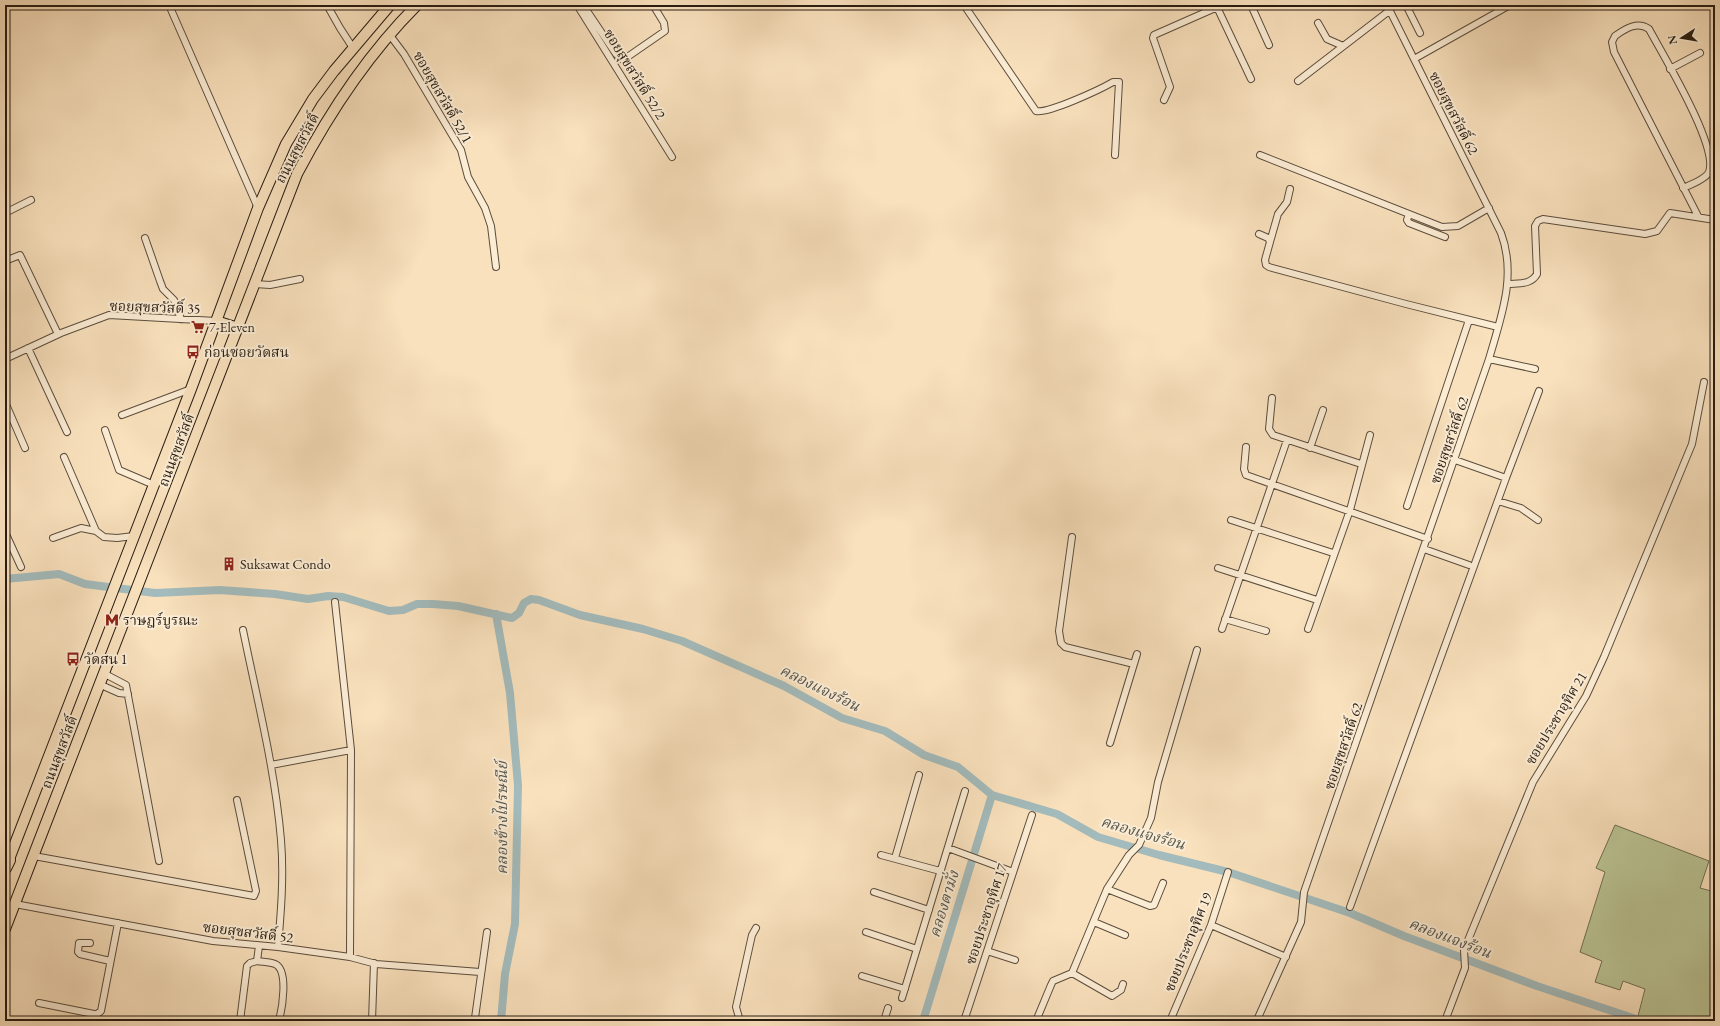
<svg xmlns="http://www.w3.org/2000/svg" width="1720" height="1026" viewBox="0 0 1720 1026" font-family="'EB Garamond','Noto Serif Thai',serif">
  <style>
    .green { fill: #bac394; stroke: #717053 }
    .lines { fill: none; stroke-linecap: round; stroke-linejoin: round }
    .canal { stroke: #a3bbbc; stroke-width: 8 }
    .minor-casing { stroke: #5c4d3d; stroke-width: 8 }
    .primary-casing { stroke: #281c12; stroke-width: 12 }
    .motorway-casing { stroke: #281c12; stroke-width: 14 }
    .minor { stroke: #fbecd4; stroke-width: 6 }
    .primary { stroke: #f9e1bd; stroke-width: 10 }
    .motorway { stroke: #f9e1bd; stroke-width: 12 }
    .labels { text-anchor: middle; stroke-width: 4; stroke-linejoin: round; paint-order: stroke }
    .street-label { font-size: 14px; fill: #281c12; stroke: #fbecd4 }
    .poi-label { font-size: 14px; fill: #281c12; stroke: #fbecd4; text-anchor: start }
    .water-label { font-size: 15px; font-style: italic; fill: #53544e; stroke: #fbecd4 }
  </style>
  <rect width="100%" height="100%" fill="#f9e1bd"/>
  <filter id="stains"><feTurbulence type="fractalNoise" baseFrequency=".005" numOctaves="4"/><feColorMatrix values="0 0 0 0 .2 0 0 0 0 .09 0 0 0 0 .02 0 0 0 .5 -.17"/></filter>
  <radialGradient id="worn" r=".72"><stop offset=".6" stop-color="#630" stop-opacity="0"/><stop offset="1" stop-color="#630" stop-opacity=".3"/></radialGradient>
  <path class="green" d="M1615 825 1709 861 1700 888 1715 892V1021H1650L1638 1016 1645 989 1623 981 1620 990 1595 982 1602 961 1580 952 1605 872 1596 868Z"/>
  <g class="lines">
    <path class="canal" d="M5 579 59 574 85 584 155 593 220 590 275 594 308 599 328 596 343 597 389 611 403 610 417 604H433L458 606 512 618 519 613 524 603 531 599 539 600 580 615 643 629 682 641 784 686 842 718 885 731 924 755 958 767 992 795 1057 814 1098 837 1159 855 1228 872 1350 913 1404 936 1537 986 1642 1021
      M496 614 510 693 518 785 515 924 505 974 501 1021
      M923 1021 992 795"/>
    <g class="minor-casing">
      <path id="minor" d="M169 5 258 208
        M327 5 340 28 353 48
        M577 5 672 157
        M583 5 616 54 623 60 665 31 664 23 653 5
        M964 5 1036 111C1048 114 1101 89 1113 82H1119L1115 155
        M1216 5 1251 79
        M1251 5 1269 45
        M1406 5 1420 33
        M1318 23 1327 39 1343 46
        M389 34 404 54 461 150 468 177 485 208 491 226 496 267
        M1414 59 1510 5
        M1670 69 1700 53
        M1298 81 1389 11
        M1164 100 1170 87 1153 38 1154 35 1222 5
        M1260 155 1442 227 1458 226 1489 208
        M1683 188C1690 185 1706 179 1709 172 1719 147 1663 55 1649 29 1638 21 1626 28 1615 36L1612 42 1614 52 1698 216
        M5 213 31 200
        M1409 214 1407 220 1409 223 1445 237
        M1259 234 1268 238 1270 242 1265 260 1266 265 1269 267 1406 304 1498 327
        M145 238 160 281 163 289 174 300 181 319
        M1270 242 1278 214 1287 202 1290 189
        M5 261 20 255 58 334
        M255 284 270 285 300 279
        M1508 284C1519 283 1531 285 1537 274L1535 226 1538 221 1543 219 1645 234 1657 231 1670 213 1715 220
        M28 348 67 432
        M5 359 61 333 109 315 216 321
        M1489 359 1535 369
        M1272 398 1269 429 1273 435 1361 464
        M5 402 25 448
        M122 415 191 389
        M105 430 119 470 154 485
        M1246 447 1244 469 1246 475 1428 539
        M1310 448 1323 410
        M64 457 96 531
        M1455 460 1506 478 1539 391
        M1498 501 1521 508 1538 520
        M1407 506 1469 320
        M1231 520 1333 553
        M5 532 21 567
        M1072 537 1059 631 1061 643 1065 647 1134 664
        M53 538 81 528 96 531 104 537 117 538 134 536
        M1424 549 1469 565
        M1218 568 1317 600
        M335 602 351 750 350 957
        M1225 619 1266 631
        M1222 629 1287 440
        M1308 629 1350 510 1370 435
        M243 630C257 699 275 769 281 840 284 876 281 911 278 947
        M105 674 126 685 159 861
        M101 685 119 693 128 694
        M1110 743 1137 654
        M271 765 351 750
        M948 848 1013 872
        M881 855 940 871
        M34 856 254 896 256 891 237 800
        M895 858 919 775
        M1107 889 1150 906 1154 905 1163 883
        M874 892 929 910
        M15 904 213 941 278 947 350 957 376 964 480 972
        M1350 907 1506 478
        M1094 922 1125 935
        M1211 925 1286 957
        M866 932 917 949
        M90 943H79L78 952 80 954 110 961
        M259 946 257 961C262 962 270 962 275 964 289 970 282 1009 279 1021
        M987 951 1015 960
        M1072 973 1112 996 1121 990 1123 984
        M862 976 905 989
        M902 998 965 791
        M39 1003 94 1014H97L101 1011 118 923
        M475 1018 487 932
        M1257 1020 1301 922 1304 892 1489 359C1501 317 1517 276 1501 233L1387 5
        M240 1021 247 966 250 963 257 961
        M372 1021 374 963
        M740 1021 736 1007 752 935 756 928
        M884 1021 888 1008
        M964 1021 1032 815
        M1036 1021 1051 985 1053 981 1072 973 1107 889 1129 855 1139 845 1151 818 1158 782 1197 650
        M1170 1021 1211 925 1228 872
        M1445 1021 1465 968 1464 950 1533 782 1586 696 1604 657 1692 444 1704 382"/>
    </g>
    <g class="primary-casing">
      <path id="primary" d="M216 321 238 328
        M6 867 191 389 258 208 286 144 313 99 334 71 390 5
        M5 929 297 174C329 113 368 54 417 5"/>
    </g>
    <g class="motorway-casing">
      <path id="motorway" d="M5 868 9 860"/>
    </g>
    <use href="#minor" class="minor"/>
    <use href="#primary" class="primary"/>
    <use href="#motorway" class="motorway"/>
  </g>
  <defs>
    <g id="supermarket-bare" transform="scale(1.08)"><path d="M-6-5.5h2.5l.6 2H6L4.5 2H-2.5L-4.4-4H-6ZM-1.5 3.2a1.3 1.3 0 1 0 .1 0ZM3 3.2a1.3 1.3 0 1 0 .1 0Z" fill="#8f2418" stroke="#fbecd4" stroke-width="2.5" paint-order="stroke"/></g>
    <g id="bus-bare" transform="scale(1.08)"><path d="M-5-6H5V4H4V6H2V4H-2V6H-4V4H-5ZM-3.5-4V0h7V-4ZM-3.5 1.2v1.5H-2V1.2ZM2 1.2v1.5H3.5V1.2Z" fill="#8f2418" stroke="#fbecd4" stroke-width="2.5" paint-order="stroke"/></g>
    <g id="building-bare" transform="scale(1.08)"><path d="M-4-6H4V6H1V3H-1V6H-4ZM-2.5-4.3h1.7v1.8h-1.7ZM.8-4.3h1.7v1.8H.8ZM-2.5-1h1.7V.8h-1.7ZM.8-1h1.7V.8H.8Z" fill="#8f2418" stroke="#fbecd4" stroke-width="2.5" paint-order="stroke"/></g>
    <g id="metro-bare" transform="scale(1.08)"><path d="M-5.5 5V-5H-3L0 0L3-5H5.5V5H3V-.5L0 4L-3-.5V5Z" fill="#8f2418" stroke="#fbecd4" stroke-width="2.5" paint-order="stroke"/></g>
  </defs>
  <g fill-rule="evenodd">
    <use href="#supermarket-bare" x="198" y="327"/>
    <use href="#bus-bare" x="193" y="352"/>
    <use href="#building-bare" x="229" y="564"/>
    <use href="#metro-bare" x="112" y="620"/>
    <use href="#bus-bare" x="73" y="659"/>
  </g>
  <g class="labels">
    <g class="street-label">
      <text transform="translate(635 74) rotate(58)" y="5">ซอยสุขสวัสดิ์ 52/2</text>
      <text transform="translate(443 97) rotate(60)" y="5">ซอยสุขสวัสดิ์ 52/1</text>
      <text transform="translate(1454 113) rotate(63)" y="5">ซอยสุขสวัสดิ์ 62</text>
      <text transform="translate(297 148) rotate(-62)" y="5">ถนนสุขสวัสดิ์</text>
      <text transform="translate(155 307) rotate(2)" y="5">ซอยสุขสวัสดิ์ 35</text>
      <text transform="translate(1449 440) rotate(-71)" y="5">ซอยสุขสวัสดิ์ 62</text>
      <text transform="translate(176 450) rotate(-69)" y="5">ถนนสุขสวัสดิ์</text>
      <text transform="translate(1556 718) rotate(-59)" y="5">ซอยประชาอุทิศ 21</text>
      <text transform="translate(1343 746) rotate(-71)" y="5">ซอยสุขสวัสดิ์ 62</text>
      <text transform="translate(59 752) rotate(-69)" y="5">ถนนสุขสวัสดิ์</text>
      <text transform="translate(986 914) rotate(-72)" y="5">ซอยประชาอุทิศ 17</text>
      <text transform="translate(248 932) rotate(7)" y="5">ซอยสุขสวัสดิ์ 52</text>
      <text transform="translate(1188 942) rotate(-68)" y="5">ซอยประชาอุทิศ 19</text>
    </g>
    <g class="poi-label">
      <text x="209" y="332">7-Eleven</text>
      <text x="204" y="357">ก่อนซอยวัดสน</text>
      <text x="240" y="569">Suksawat Condo</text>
      <text x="123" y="625">ราษฎร์บูรณะ</text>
      <text x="84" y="664">วัดสน 1</text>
    </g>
    <g class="water-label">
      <text transform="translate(820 688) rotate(26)" y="5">คลองแจงร้อน</text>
      <text transform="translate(502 818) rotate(-90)" y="5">คลองข้างไปรษณีย์</text>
      <text transform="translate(1143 833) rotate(16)" y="5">คลองแจงร้อน</text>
      <text transform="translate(944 904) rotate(-73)" y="5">คลองตามั่ง</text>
      <text transform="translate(1450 938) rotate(21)" y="5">คลองแจงร้อน</text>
    </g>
  </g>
  <rect width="1720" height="1026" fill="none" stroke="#f9e1bd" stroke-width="20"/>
  <rect x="6" y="6" width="1708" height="1014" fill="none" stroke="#281c12" stroke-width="2"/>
  <rect x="10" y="10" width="1700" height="1006" fill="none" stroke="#281c12"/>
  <g transform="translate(1682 38) rotate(258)" stroke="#fbecd4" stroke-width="3" paint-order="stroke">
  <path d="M0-3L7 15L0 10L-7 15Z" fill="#281c12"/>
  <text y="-6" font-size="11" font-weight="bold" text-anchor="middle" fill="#281c12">N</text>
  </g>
  <rect width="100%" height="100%" filter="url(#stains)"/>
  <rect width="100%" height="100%" fill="url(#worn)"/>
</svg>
